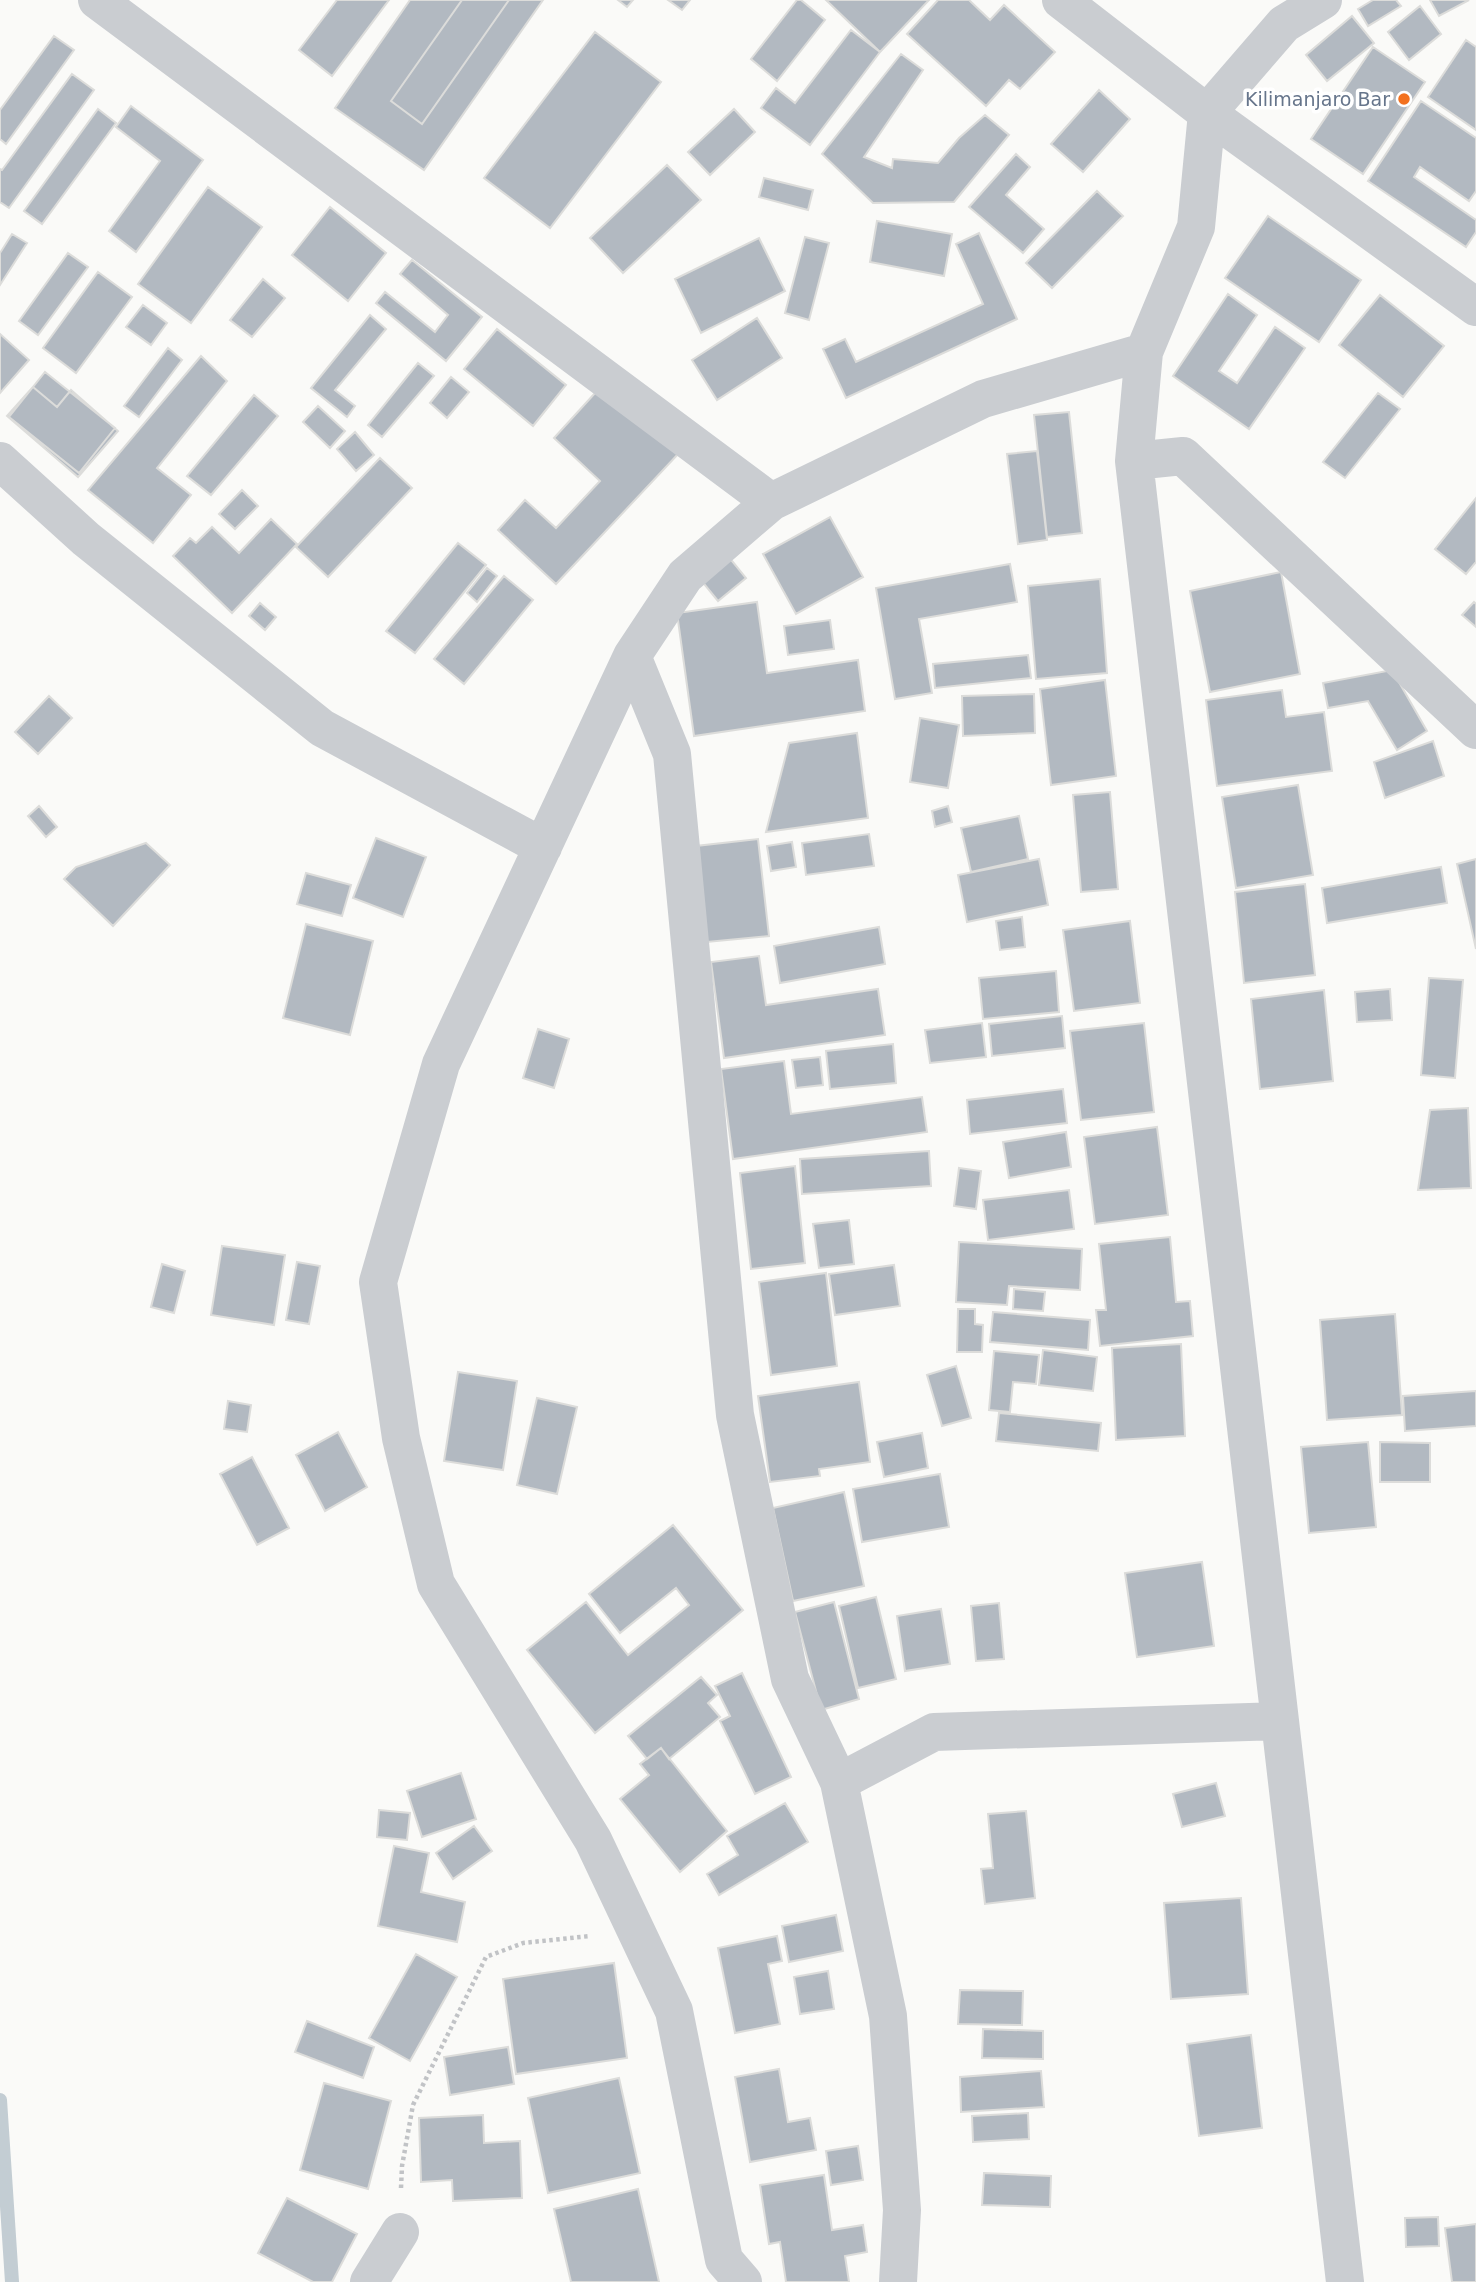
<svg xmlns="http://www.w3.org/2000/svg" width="1476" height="2282" viewBox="0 0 1476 2282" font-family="'DejaVu Sans',sans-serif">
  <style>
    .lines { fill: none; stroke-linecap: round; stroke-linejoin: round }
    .stream { stroke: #c3cdd3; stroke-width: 14 }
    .building { fill: #b2b9c1; stroke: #dcdcda; stroke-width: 2 }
    .path { stroke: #c1c3c6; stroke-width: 4.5; stroke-dasharray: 3.5 3.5; stroke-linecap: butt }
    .street { stroke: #cacdd1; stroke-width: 38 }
    .poi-dot { fill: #f3711f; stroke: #fff; stroke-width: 2.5 }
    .labels { text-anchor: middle; stroke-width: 7; stroke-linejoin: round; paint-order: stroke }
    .poi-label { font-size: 19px; fill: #66758b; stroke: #fff; text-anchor: end }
  </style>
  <rect width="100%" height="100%" fill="#fafaf8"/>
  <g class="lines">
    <path class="stream" d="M0 2100 12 2282"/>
  </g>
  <path class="building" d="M337 0H389L332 76 299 50Z
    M410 0H462L391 101 422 124 509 0H543L424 170 335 108Z
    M462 0H509L422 124 391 101Z
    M618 0H633L627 7Z
    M668 0H690L682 10Z
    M797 0H801L825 20 777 81 751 59Z
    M826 0H929L880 52Z
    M938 0H969L990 20 1004 5 1055 52 1020 89 1009 80 986 106 907 34Z
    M1373 0H1396L1401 6 1368 26 1358 9Z
    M1430 0H1469L1439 16Z
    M1420 6 1441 34 1409 60 1388 32Z
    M1352 16 1374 43 1327 81 1306 55Z
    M851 30 880 52 810 145 761 108 776 88 795 103Z
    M595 32 661 82 550 228 484 178Z
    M54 36 74 50 6 144 0 139V110Z
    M1466 40 1476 47V130L1428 97Z
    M1373 47 1425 82 1363 174 1311 139Z
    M901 54 923 70 864 157 892 168 893 159 938 163 959 138 985 115 1009 135 954 202 873 203 822 154Z
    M72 74 94 90 9 208 0 202V169L2 170Z
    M1099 90 1130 119 1083 172 1051 144Z
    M1421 101 1476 138V191L1469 201 1420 167 1414 177 1476 220V232L1466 247 1368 181Z
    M131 106 203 160 136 252 109 231 160 161 116 127Z
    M98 109 116 123 42 224 24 211Z
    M734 109 755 132 710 175 688 152Z
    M1016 154 1030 167 1006 195 1044 229 1023 253 969 207Z
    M667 165 701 200 623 273 590 238Z
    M764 178 813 190 808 210 759 197Z
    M208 187 262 227 191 323 138 284Z
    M1097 191 1123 216 1052 288 1026 263Z
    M330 207 386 253 348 301 292 255Z
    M1268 216 1361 280 1319 342 1225 278Z
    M877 221 952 234 944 276 870 262Z
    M979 233 1017 319 846 398 823 349 845 339 856 362 983 304 956 244Z
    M12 234 27 243 0 285V253Z
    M805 237 829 243 809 320 785 313Z
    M759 238 785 291 701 333 675 279Z
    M68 253 88 267 38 335 19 321Z
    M412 260 482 317 446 361 376 303 385 292 435 332 448 315 400 274Z
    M98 272 132 297 76 373 43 348Z
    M263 279 285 298 252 337 230 320Z
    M1228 294 1257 315 1219 371 1237 383 1275 327 1305 348 1249 429 1173 376Z
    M1380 295 1444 346 1403 397 1339 345Z
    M143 305 167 323 151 345 126 327Z
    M370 315 386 329 335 390 355 406 347 417 311 388Z
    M757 318 782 358 717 400 692 360Z
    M497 329 566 385 533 426 464 369Z
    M0 334 29 360 0 393Z
    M168 348 182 360 139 417 124 406Z
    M201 356 227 381 157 468 191 495 153 543 88 490Z
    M418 363 434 376 382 437 368 425Z
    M45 372 115 428 79 473 9 417Z
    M451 377 469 392 447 418 430 403Z
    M606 381 680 452 556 584 498 530 525 500 556 528 600 481 554 438Z
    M33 387 57 407 71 390 118 431 78 477 7 416Z
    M1378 393 1400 409 1345 478 1323 462Z
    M254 395 278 416 211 495 187 476Z
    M318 406 345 431 330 448 303 422Z
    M1069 412 1082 533 1047 537 1034 415Z
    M355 432 374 455 356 471 337 449Z
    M1037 451 1047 540 1018 544 1007 454Z
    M380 458 412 488 328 577 296 547Z
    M242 490 258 506 235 529 219 514Z
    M1476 498V562L1466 574 1435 549Z
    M830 517 863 577 796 614 763 554Z
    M271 519 297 544 232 613 173 556 190 538 196 543 212 527 239 553Z
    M458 543 486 565 415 653 386 631Z
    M728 556 746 578 718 601 700 579Z
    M1010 564 1017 602 919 619 932 693 895 699 876 588Z
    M487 568 497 576 477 602 467 593Z
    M1281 572 1300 674 1210 692 1190 591Z
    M504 576 533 600 464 684 434 659Z
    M1100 579 1107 673 1036 679 1028 586Z
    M757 602 767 673 858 660 865 711 694 736 677 613Z
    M1474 602 1476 604V627L1462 615Z
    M260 603 276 617 265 630 249 616Z
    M830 620 834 649 788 655 784 626Z
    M1028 655 1031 678 935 688 933 664Z
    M1392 670 1427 731 1397 750 1368 701 1328 708 1323 683Z
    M1105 680 1116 776 1051 785 1040 689Z
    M1282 690 1286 717 1324 712 1332 771 1217 786 1206 700Z
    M1034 694 1035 733 963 736 962 696Z
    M49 696 72 718 38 754 15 732Z
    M920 718 959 725 948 788 910 782Z
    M857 733 868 818 766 832 789 743Z
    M1433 741 1444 776 1385 798 1374 762Z
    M1298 785 1313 875 1236 888 1222 797Z
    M1110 792 1118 889 1081 892 1073 795Z
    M39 806 57 827 46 837 28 816Z
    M948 806 952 822 935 827 932 811Z
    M1019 816 1028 859 971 872 961 828Z
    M869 834 874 866 806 875 802 843Z
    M376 838 426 857 403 917 353 898Z
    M758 839 769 936 707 942 696 846Z
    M792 842 796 867 771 871 767 846Z
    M146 843 170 865 113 926 64 879 76 867Z
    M1039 859 1048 905 967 922 958 875Z
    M1476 859V949L1457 864Z
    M1441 867 1447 903 1327 923 1322 888Z
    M306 873 351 885 342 916 297 904Z
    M1305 884 1315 975 1244 983 1235 892Z
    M1022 917 1025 947 1000 950 996 921Z
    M1130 921 1140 1003 1074 1011 1063 930Z
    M306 924 373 941 350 1035 283 1018Z
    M879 927 885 964 780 983 774 946Z
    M759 956 766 1005 878 989 885 1035 724 1058 711 962Z
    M1056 971 1059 1012 983 1019 979 978Z
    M1429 978 1463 980 1455 1078 1421 1075Z
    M1390 989 1392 1020 1357 1022 1355 992Z
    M1324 990 1333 1081 1260 1089 1251 999Z
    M1062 1016 1065 1048 992 1056 989 1024Z
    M982 1023 986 1057 930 1063 925 1030Z
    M1144 1023 1154 1112 1081 1120 1070 1031Z
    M538 1029 569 1039 554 1088 523 1078Z
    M893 1044 896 1083 830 1089 826 1051Z
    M820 1057 823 1085 796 1088 792 1060Z
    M784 1061 791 1114 922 1097 927 1132 733 1159 721 1069Z
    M1063 1089 1067 1123 970 1134 967 1100Z
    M1468 1108 1471 1188 1418 1190 1430 1110Z
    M1157 1127 1168 1215 1095 1224 1084 1137Z
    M1066 1132 1071 1167 1009 1178 1003 1142Z
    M929 1151 931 1186 802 1194 800 1159Z
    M795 1166 805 1263 751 1269 740 1173Z
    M959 1168 981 1171 976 1209 954 1206Z
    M1069 1190 1074 1229 988 1240 983 1200Z
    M849 1220 854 1264 819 1268 813 1224Z
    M1170 1237 1176 1302 1190 1301 1193 1336 1100 1346 1096 1310H1106L1099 1244Z
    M959 1242 1082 1249 1080 1290 1009 1286 1007 1305 956 1302Z
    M222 1246 285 1255 274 1325 211 1315Z
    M297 1262 320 1266 309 1324 286 1320Z
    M162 1264 185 1271 174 1313 151 1307Z
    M894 1265 900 1306 835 1315 829 1274Z
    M826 1273 837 1366 771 1375 759 1282Z
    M1014 1289 1045 1292 1043 1311 1013 1309Z
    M958 1309H975V1324L983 1325 982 1352H957Z
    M993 1312 1090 1320 1088 1350 990 1342Z
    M1395 1314 1402 1415 1327 1420 1320 1320Z
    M1181 1344 1185 1436 1116 1440 1112 1348Z
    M1043 1350 1097 1357 1093 1391 1039 1385Z
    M994 1351 1039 1355 1036 1384 1013 1382 1010 1412 989 1410Z
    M956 1366 971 1418 942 1426 927 1375Z
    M458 1372 517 1381 503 1470 444 1461Z
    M859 1382 870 1462 819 1469 820 1476 770 1482 758 1396Z
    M1476 1391V1426L1405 1431 1403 1396Z
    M537 1398 577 1407 557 1494 517 1485Z
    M228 1401 251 1405 247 1432 224 1429Z
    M999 1413 1101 1423 1098 1451 996 1441Z
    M338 1432 367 1487 325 1511 296 1455Z
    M922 1433 928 1468 884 1477 877 1442Z
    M1368 1442 1376 1527 1309 1533 1301 1447Z
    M1380 1442 1430 1443V1482H1380Z
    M252 1457 289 1528 257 1545 220 1474Z
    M940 1474 949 1527 862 1542 853 1489Z
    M844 1492 864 1586 793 1601 773 1508Z
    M673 1525 743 1610 595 1733 527 1650 586 1602 628 1655 689 1605 676 1588 620 1633 589 1594Z
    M1202 1562 1214 1646 1137 1657 1125 1573Z
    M876 1597 896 1679 858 1688 839 1606Z
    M834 1602 859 1699 821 1710 795 1612Z
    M999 1603 1004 1659 976 1661 971 1606Z
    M941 1609 950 1664 905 1671 897 1616Z
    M742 1673 791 1777 755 1794 720 1721 730 1716 715 1686Z
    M701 1677 717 1695 708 1703 720 1717 669 1759 661 1748 647 1759 628 1736Z
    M661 1748 727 1831 680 1872 620 1799 649 1775 640 1764Z
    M461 1773 476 1819 422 1837 407 1791Z
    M1216 1783 1225 1816 1182 1827 1173 1794Z
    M785 1803 808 1842 719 1895 707 1874 738 1855 727 1836Z
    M379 1810 410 1813 407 1840 377 1837Z
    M1026 1811 1035 1898 985 1904 981 1869 993 1868 988 1814Z
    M474 1826 492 1851 453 1879 436 1853Z
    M394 1846 429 1853 421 1892 465 1902 457 1942 378 1926Z
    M1241 1898 1248 1994 1171 1999 1164 1903Z
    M836 1915 843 1951 789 1962 782 1926Z
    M777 1936 782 1961 768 1964 780 2024 735 2033 718 1948Z
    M416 1954 457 1977 410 2061 369 2038Z
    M614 1963 627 2058 516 2074 503 1979Z
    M828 1971 834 2009 800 2014 794 1977Z
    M960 1990 1023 1991 1022 2025 958 2024Z
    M307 2021 374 2047 363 2078 295 2052Z
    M983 2029 1043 2031V2059L982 2058Z
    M1251 2035 1262 2128 1199 2136 1187 2044Z
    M508 2047 514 2084 450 2095 444 2057Z
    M779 2069 788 2122 810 2118 816 2150 750 2162 735 2077Z
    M1041 2071 1044 2107 961 2112 960 2077Z
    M619 2078 640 2173 548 2193 528 2098Z
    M324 2083 391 2101 368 2189 300 2170Z
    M1028 2113 1029 2139 973 2142 972 2116Z
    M483 2115 484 2143 520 2141 522 2198 453 2201 452 2180 421 2182 419 2118Z
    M858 2146 863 2180 831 2185 826 2151Z
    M984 2173 1051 2176 1050 2207 982 2205Z
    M824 2175 832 2230 863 2225 867 2252 845 2256 849 2282H786L780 2242 769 2244 760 2185Z
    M638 2189 659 2282H571L554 2209Z
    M287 2198 357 2234 332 2282H313L258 2253Z
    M1438 2217 1439 2246 1406 2247 1405 2218Z
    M1476 2224V2282H1452L1445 2228Z"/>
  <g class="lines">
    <path class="path" d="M401 2188 402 2166 413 2105 486 1957 523 1943 590 1936"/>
    <path class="street" d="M97 0 771 502
      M1061 0 1207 113 1476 307
      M1323 0 1284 24 1207 113 1196 227 1144 352 1134 461 1345 2282
      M0 461 86 539 322 728 543 847
      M1134 461 1183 456 1476 730
      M632 656 672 754 735 1415 790 1679 839 1782 888 2016 902 2210 898 2282
      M839 1782 934 1732 1280 1721
      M369 2282 400 2232
      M743 2282 724 2260 674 2011 593 1840 436 1584 401 1438 378 1282 441 1064 632 656 685 576 771 502 983 399 1144 352"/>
  </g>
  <circle class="poi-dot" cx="1404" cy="99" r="7"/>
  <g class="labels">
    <g class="poi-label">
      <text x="1390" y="106">Kilimanjaro Bar</text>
    </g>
  </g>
</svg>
